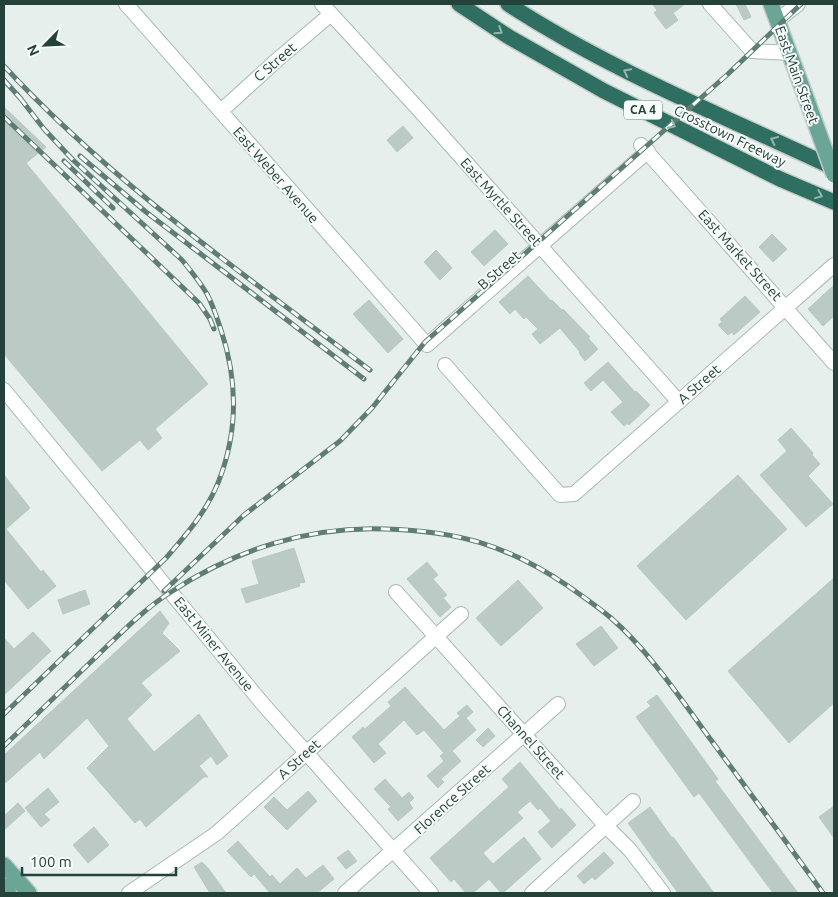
<svg xmlns="http://www.w3.org/2000/svg" width="838" height="897" viewBox="0 0 838 897" font-family="Ubuntu,sans-serif">
  <style>
    .building { fill: #bbcac4; stroke: #b8c9c2 }
    .lines { fill: none; stroke-linecap: round; stroke-linejoin: round }
    .minor-casing { stroke: #a8b8b2; stroke-width: 16 }
    .major-casing { stroke: #c2cac8; stroke-width: 18 }
    .highway-casing { stroke: #c2cac8; stroke-width: 18 }
    .minor { stroke: #fff; stroke-width: 14 }
    .major { stroke: #6aa596; stroke-width: 15 }
    .highway { stroke: #2f6f62; stroke-width: 15 }
    .rail-casing { stroke: #5f7d75; stroke-width: 5 }
    .rail { stroke: #f7fbf9; stroke-width: 3; stroke-dasharray: 9; stroke-linecap: butt }
    .major-bridge-casing { stroke: #c2cac8; stroke-width: 18; stroke-linecap: butt }
    .major-bridge { stroke: #6aa596; stroke-width: 15 }
    .oneway { stroke: #93b5ae }
    .labels { text-anchor: middle; stroke-width: 4; stroke-linejoin: round; paint-order: stroke }
    .shield { fill: #f7fbf9; stroke: #637a73; stroke-width: 1 }
    .shield-label { font-size: 12px; font-weight: bold; fill: #24423a }
    .street-label { font-size: 14px; fill: #24423a; stroke: #f7fbf9 }
  </style>
  <rect width="100%" height="100%" fill="#e6efeb"/>
  <path class="building" d="M652 4H685L673 13 678 20 666 29 654 13 657 10Z
    M736 4H745L751 17 744 20Z
    M4 107 46 147 26 163 208 384 155 429 162 438 148 450 140 440 102 471 4 354Z
    M403 126 413 138 397 152 387 140Z
    M495 230 508 244 484 266 471 252Z
    M772 234 787 249 773 262 759 247Z
    M436 250 452 268 440 280 424 262Z
    M528 276 551 301 552 300 562 310 563 309 590 337 588 338 598 349 585 361 579 353 580 352 560 328 540 344 532 334 538 329 526 317 524 319 515 309 510 314 499 302Z
    M834 285V316L823 326 808 309Z
    M745 296 760 312 734 335 732 332 728 335 718 325 722 322 720 319Z
    M369 300 403 339 388 353 353 314Z
    M608 362 635 392 636 391 650 405 629 425 628 423 624 426 611 412 623 402 603 380 591 391 584 383Z
    M791 428 813 453 812 455 820 464 808 476 833 504 806 527 760 475 787 451 778 440Z
    M4 475 30 508 6 529 41 572 43 570 56 586 28 609 4 580Z
    M738 475 787 529 686 620 637 566Z
    M294 548 305 582 299 583 300 586 246 603 241 589 259 584 252 561Z
    M427 562 438 575 433 579 447 595 443 598 451 607 440 617 407 579Z
    M834 578V703L789 743 728 671Z
    M518 580 543 608 501 646 476 618Z
    M85 590 90 604 63 614 58 600Z
    M160 611 169 623 162 633 180 651 141 683 152 695 127 719 154 752 199 714 228 756 217 765 211 756 199 766 208 777H204L146 827 140 819 135 823 87 768 109 746 87 718 44 759 40 752 4 784V755Z
    M601 626 618 648 594 666 576 644Z
    M33 632 51 651 4 695V638L14 649Z
    M405 687 444 730 460 716 457 713 467 705 473 712 466 718 476 730 452 751 461 761 441 779 444 782 438 788 427 776 444 761 440 756 444 753 424 730 417 735 404 720 378 744 386 753 374 763 352 737 363 727 365 729 391 706 388 702Z
    M657 695 718 779 715 781 798 893H773L699 793 694 797 636 717 651 706 647 702Z
    M488 728 495 736 483 747 476 740Z
    M520 762 560 810 561 808 576 825 552 848 538 832 551 821 540 808 538 810 530 801 517 812 523 818 483 853 493 864 524 837 541 859 503 893H501L489 879 473 893H466L454 879 451 882 430 858 509 787 502 779Z
    M385 779 402 798 409 792 414 798 409 803 413 808 398 821 388 809 391 807 374 789Z
    M48 788 59 802 44 814 50 820 41 827 25 808Z
    M308 791 317 801 287 830 264 807 274 797 287 810Z
    M18 803 25 811 4 830V816Z
    M834 806V838L819 817Z
    M650 807 672 838 673 837 714 893H678L628 823Z
    M94 827 109 845 88 863 73 845Z
    M238 841 270 877 272 875 280 884 297 868 306 878 323 865 334 879 317 893H270L254 874 251 877 227 851Z
    M348 850 357 861 346 869 337 858Z
    M604 852 614 863 595 880 592 877 584 884 577 876Z
    M202 862 208 868 226 893H210L194 867Z"/>
  <g class="lines">
    <g class="minor-casing">
      <path id="minor" d="M126 4 427 345 648 151
        M322 4 421 112 679 402
        M710 4 752 51 789 53
        M777 21 798 4
        M221 111 277 60 331 14
        M641 145 834 363
        M445 365 560 495 574 494 834 265
        M4 390 262 703 431 893
        M396 592 606 826 630 850 663 893
        M129 893 217 833 461 614
        M345 893 558 704
        M532 893 633 801"/>
    </g>
    <g class="major-casing">
      <path id="major" d="M771 4 808 103
        M4 865 29 893
        M4 886 9 893"/>
    </g>
    <g class="highway-casing">
      <path id="highway" d="M459 4 509 37 604 91 780 179 834 202
        M508 4C611 71 724 116 834 168"/>
    </g>
    <use href="#minor" class="minor"/>
    <use href="#major" class="major"/>
    <use href="#highway" class="highway"/>
    <g class="rail-casing">
      <path id="rail" d="M4 66C112 183 244 274 370 370
        M4 80 21 99
        M4 117 199 303 210 319 214 329
        M80 156 146 212 364 379
        M64 161 113 208
        M164 591 244 515 340 441 372 408 425 342 728 74 801 4
        M4 714 166 558C186 535 206 512 218 483 238 433 238 381 221 330 217 318 213 305 207 294 200 282 191 271 182 260L73 160 44 129 17 94
        M4 746C36 715 67 685 99 654 122 632 144 609 171 592 234 550 309 526 385 529 458 531 507 545 568 586 582 596 597 606 611 618 651 653 682 701 714 744 751 794 787 843 823 893"/>
    </g>
    <use href="#rail" class="rail"/>
    <g class="major-bridge-casing">
      <path id="major-bridge" d="M808 103 834 175"/>
    </g>
    <use href="#major-bridge" class="major-bridge"/>
  </g>
  <defs><path id="oneway-chevron" d="M-2-3.5L2.5 0L-2 3.5" fill="none" stroke-width="1.6" stroke-linecap="round" stroke-linejoin="round" transform="scale(1.25)"/></defs>
  <g class="oneway">
    <use href="#oneway-chevron" transform="translate(499 31) rotate(33)"/>
    <use href="#oneway-chevron" transform="translate(627 72) rotate(-153)"/>
    <use href="#oneway-chevron" transform="translate(672 125) rotate(27)"/>
    <use href="#oneway-chevron" transform="translate(774 140) rotate(-155)"/>
    <use href="#oneway-chevron" transform="translate(819 195) rotate(22)"/>
  </g>
  <g class="labels">
    <rect class="shield" x="624" y="100.5" width="38" height="19" rx="4"/>
    <g class="shield-label">
      <text x="643" y="114">CA 4</text>
    </g>
    <g class="street-label">
      <text transform="translate(275 62) rotate(-41)" y="5">C Street</text>
      <text transform="translate(797 75) rotate(70)" y="5">East Main Street</text>
      <text transform="translate(730 136) rotate(26)" y="5">Crosstown Freeway</text>
      <text transform="translate(276 175) rotate(49)" y="5">East Weber Avenue</text>
      <text transform="translate(501 202) rotate(48)" y="5">East Myrtle Street</text>
      <text transform="translate(740 255) rotate(48)" y="5">East Market Street</text>
      <text transform="translate(499 270) rotate(-41)" y="5">B Street</text>
      <text transform="translate(699 384) rotate(-41)" y="5">A Street</text>
      <text transform="translate(214 644) rotate(51)" y="5">East Miner Avenue</text>
      <text transform="translate(531 742) rotate(48)" y="5">Channel Street</text>
      <text transform="translate(299 759) rotate(-42)" y="5">A Street</text>
      <text transform="translate(452 799) rotate(-42)" y="5">Florence Street</text>
    </g>
  </g>
  <rect width="838" height="897" fill="none" stroke="#24423a" stroke-width="10"/>
  <g transform="translate(45 45) rotate(246)" stroke="#f7fbf9" stroke-width="4" paint-order="stroke">
  <path d="M0-4L9 19L0 12L-9 19Z" fill="#24423a"/>
  <text y="-8" font-size="14" font-weight="bold" text-anchor="middle" fill="#24423a">N</text>
  </g>
  <path d="M22 867v8h154v-8" fill="none" stroke="#24423a" stroke-width="2.5"/>
  <text x="30" y="867" font-size="15" fill="#24423a" stroke="#f7fbf9" stroke-width="4" paint-order="stroke">100 m</text>
</svg>
